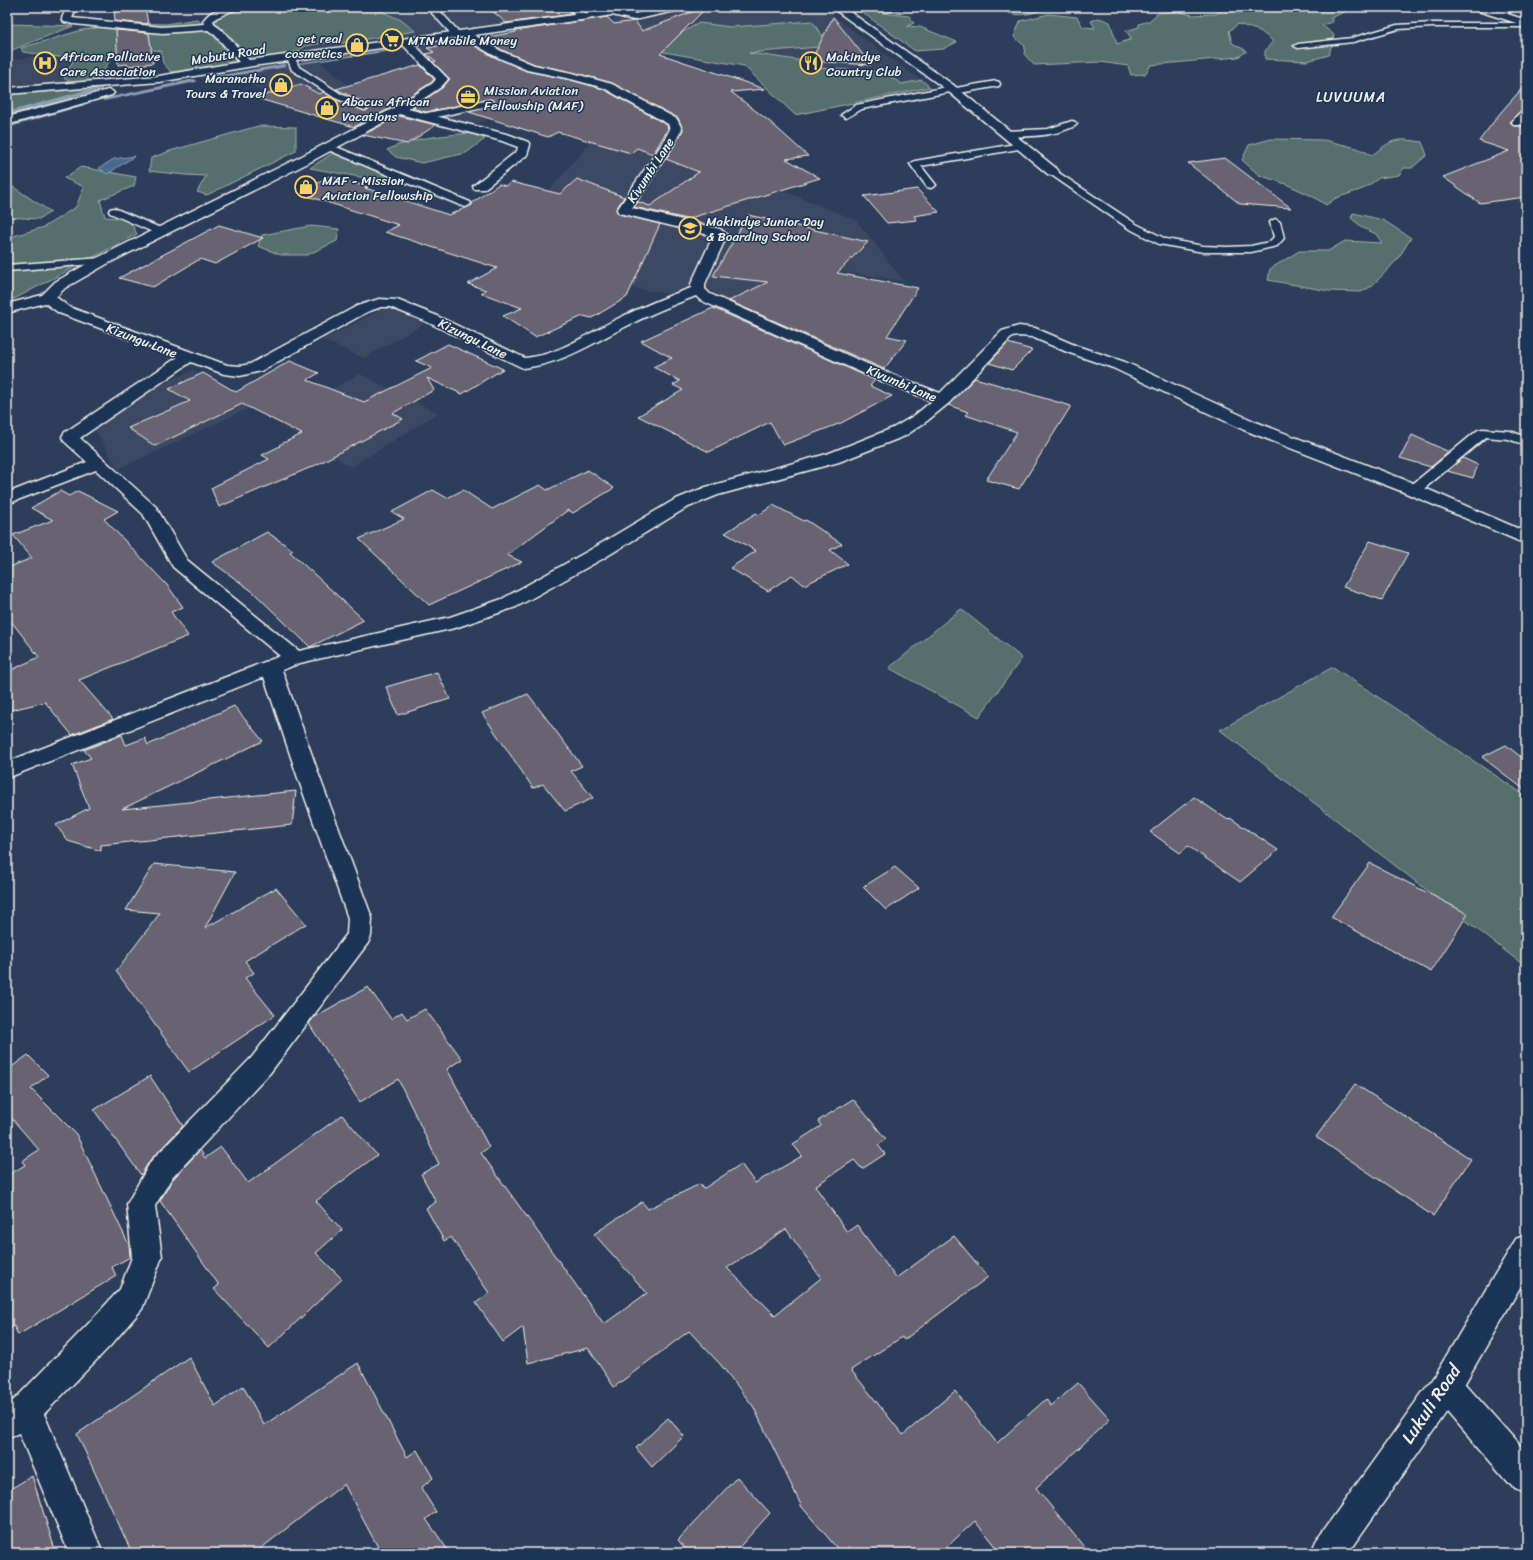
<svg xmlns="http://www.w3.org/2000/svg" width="1533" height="1560" viewBox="0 0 1533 1560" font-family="Sriracha,sans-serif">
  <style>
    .built { fill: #3e4963 }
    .green { fill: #556f6c; stroke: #a4b0aa }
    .water { fill: #496a8f; stroke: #8da0b3 }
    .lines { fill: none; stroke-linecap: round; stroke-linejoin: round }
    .stream { fill: #8da0b3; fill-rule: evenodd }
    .building { fill: #676472; stroke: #f4f1e8; fill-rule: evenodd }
    .service-casing { stroke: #f4f1e8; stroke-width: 3 }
    .minor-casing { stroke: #f4f1e8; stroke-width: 3 }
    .tertiary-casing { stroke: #f4f1e8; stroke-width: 3 }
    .service { fill: #1d3557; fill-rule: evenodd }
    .minor { fill: #1d3557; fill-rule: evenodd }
    .tertiary { fill: #1d3557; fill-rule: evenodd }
    .labels { text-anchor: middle; stroke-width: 3; stroke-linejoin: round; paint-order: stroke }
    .far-poi-label { font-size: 13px; fill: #f4f1e8; stroke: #1d3557; text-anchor: start }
    .far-street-label { font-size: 13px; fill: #f4f1e8; stroke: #1d3557 }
    .far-quarter-label { font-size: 14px; letter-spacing: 1px; fill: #f4f1e8; stroke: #1d3557 }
    .near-street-label { font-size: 18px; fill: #f4f1e8; stroke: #1d3557 }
  </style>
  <rect width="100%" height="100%" fill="#2c3e5c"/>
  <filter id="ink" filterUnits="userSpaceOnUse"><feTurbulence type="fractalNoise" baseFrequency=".025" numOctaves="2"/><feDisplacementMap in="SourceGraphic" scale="8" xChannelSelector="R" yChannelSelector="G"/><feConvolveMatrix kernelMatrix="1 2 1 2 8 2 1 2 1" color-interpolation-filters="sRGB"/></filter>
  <g filter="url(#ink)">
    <path class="built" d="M427 7H569L574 16 293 56 307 47 323 44 344 45 383 38 369 26 401 20 389 14Z
      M677 7H822L903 68 922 80 930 87 795 115 744 66 625 45 610 21Z
      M462 37 485 53 515 63 448 82 528 100 468 128 400 112 447 83 445 74 435 68 438 66 414 44Z
      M65 51 77 83 7 88V61Z
      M317 59 348 85 276 103 235 72Z
      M605 125 661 142 856 220 904 281 818 268 787 333 711 293 683 296 488 265 521 223Z
      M388 306 424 324 364 358 322 340Z
      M192 370 249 408 118 469 89 420Z
      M360 374 438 413 351 467 274 421Z"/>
    <path class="green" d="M243 7H375L374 8 401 20 415 31 344 43H323L306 46 289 56 252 62 215 23 218 17Z
      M855 7H910L912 8 882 13 909 16 914 23 907 26 920 27 957 42 943 49 915 51Z
      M997 7H1051C1029 14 1018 20 997 7Z
      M1225 7H1344L1349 10 1331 18 1333 22 1322 25 1334 35 1329 55 1307 61 1265 59V51L1273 41 1260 31 1238 24 1229 31 1232 43 1247 51 1238 57 1151 65 1145 74 1131 75 1128 66 1100 62 1034 65 1024 54 1025 46 1014 37 1020 21 1049 14 1077 17 1083 27 1095 28 1091 21 1099 18 1110 22 1117 44 1132 39 1126 31 1139 27V24L1149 21 1158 13 1177 11 1192 15 1216 14Z
      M197 19 238 63 171 72 163 63 161 51 135 47 113 54 99 80 71 83 64 78 74 59 23 52 21 48 82 30 129 23 166 24Z
      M812 21 830 46 749 53 804 61 801 67 883 72 902 84 922 80 930 87 795 115 744 66 652 50 699 23 731 27Z
      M7 23 11 24 73 26 7 52Z
      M101 87 102 89 7 115V94Z
      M258 126 296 127V151L207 195 197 192 206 176 185 175 149 171 151 158 170 151Z
      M470 133 485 139 466 153 422 163 396 157 387 150C412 137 443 136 470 133Z
      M1271 139 1324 140 1357 148 1372 155C1395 138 1395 138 1422 142L1427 155 1412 168H1404L1399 175 1379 178 1363 189 1336 198 1326 205 1312 196 1286 184 1259 175 1242 160 1249 145Z
      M333 153 398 176 382 181 310 168Z
      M81 167 136 177 134 186 100 200 105 217 129 219 137 234 16 298 7 301V238L44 227 76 207 84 187 64 178Z
      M7 183 51 212 39 219 7 217Z
      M1353 213 1383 220 1411 238 1397 260 1372 286 1361 292 1329 291 1268 280 1270 269 1299 251H1328L1345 241 1382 243 1376 234 1363 228 1351 218Z
      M311 226 339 229 337 241 307 255H281L258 246 262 235Z
      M961 609 1022 658 979 717 889 668Z
      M1333 667 1526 796V967L1220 730Z"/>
    <path class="water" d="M135 156 107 174 99 168 114 159Z"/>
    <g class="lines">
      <path class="stream" d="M397 48 399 50 300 64 298 63Z
        M284 64 286 65V67L208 80 205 78Z
        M194 79 197 81 196 82 104 101 101 99Z
        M97 87 100 89 99 90 7 116V112Z
        M80 104 85 105 7 128V124Z"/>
    </g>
    <path class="building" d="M114 7H145L148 24 115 21Z
      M488 7H568L572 14 506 23Z
      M705 7H707L660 54 765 89 731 92 769 121 808 156 786 159 820 178 687 219 634 207 638 202 650 206 699 172 666 159 683 130 678 118 612 83 572 72 534 64 502 50 482 38 516 32 515 31 607 17 614 24 635 21 642 31Z
      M833 17 871 65 811 61Z
      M116 30 149 33 153 63 128 66 127 64 118 65Z
      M466 41 492 56 526 71 571 80 603 89 667 125 668 129 653 154 637 148 631 153 558 132 548 137 469 112 493 106 495 102 490 99 426 112 412 108 442 88 450 79 433 62 436 61 426 54 434 52 427 48Z
      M420 65 434 79 432 82 393 107 354 127 256 98 301 84 319 94 324 92 334 99 366 111 371 106 336 89Z
      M1526 84V108L1519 112 1510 122 1514 126H1522L1526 122V197L1480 203 1443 177 1509 151 1479 141 1501 112Z
      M399 116 436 125 407 144 363 135Z
      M1225 158 1291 208 1240 204 1188 163Z
      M329 176 368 187 365 188 449 215 472 205V203L499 184 506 186 511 182 560 194 577 179 624 197 616 209 619 214 660 224 627 297 592 318 583 316 535 337 503 316 522 308 481 293 486 290 468 284 497 268 385 232 399 225 301 194Z
      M917 189 939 212 914 216 917 220 887 223 864 196Z
      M748 215 868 242 837 273 918 288 887 336 907 340 884 369 729 301 768 282 713 276Z
      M219 225 263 238 215 264 200 259 153 287 119 278Z
      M713 308 875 380 870 386 892 396 841 423 783 445 770 422 709 452 638 416 683 390 673 385 680 381 653 367 672 358 641 341Z
      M1008 343 1032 350 1012 370 989 363Z
      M448 344 503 369 462 394 427 378 434 390 393 413 403 419 316 465 219 507 211 488 269 459 262 455 280 446 279 445 302 434 242 404 155 446 128 428 190 401 169 389 203 373 236 392 290 361 319 373 307 380 364 402 432 368 416 361Z
      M975 378 1071 406 1019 489 986 480 1017 432 965 415 968 412 948 405Z
      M1412 435 1449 452 1431 467 1400 458Z
      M1463 458 1478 465 1473 478 1447 471Z
      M588 470 614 488 573 513 568 510 507 555 522 562 429 605 359 539 404 519 392 512 433 490 447 498 463 490 492 509 540 485 547 490Z
      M60 491 69 496 78 491 118 511 104 519 167 585 183 607 171 612 188 636 79 680 113 719 72 735 45 702 7 711V672L39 657 7 616V568L32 558 13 535 53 520 31 508Z
      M773 505 804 521 806 520 842 544 830 550 848 564 804 585 792 575 768 591 730 568 756 551 725 533 756 513 759 515Z
      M267 532 293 550 290 552 364 620 310 647 252 591 212 562Z
      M1370 541 1408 553 1382 600 1343 587Z
      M437 672 450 699 398 715 386 687Z
      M528 694 582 766 571 771 593 798 565 811 543 784 533 788 482 713Z
      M234 706 263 741 122 809 296 791 292 825 101 845V851L68 841 56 825 89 808 72 765 91 758 84 750 122 735 126 745 145 738 148 745Z
      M1506 745 1526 761V791L1482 757Z
      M1194 797 1228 820 1230 818 1278 850 1240 882 1188 846 1180 853 1150 832Z
      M1370 863 1468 914 1431 972 1331 917Z
      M154 864 235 872 205 928 276 888 306 924 245 961 254 973 245 978 275 1015 189 1072 116 971 160 913 126 910Z
      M895 867 919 888 886 910 863 887Z
      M368 987 391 1019 402 1012 407 1019 425 1009 462 1059 447 1069 489 1147 481 1153 604 1324 647 1293 594 1234 642 1202 648 1209 700 1184 703 1189 741 1164 755 1183 802 1156 793 1144 821 1126 818 1121 853 1099 886 1139 878 1145 885 1154 862 1169 854 1160 815 1186 847 1232 857 1225 896 1278 954 1236 988 1277 904 1340 902 1337 851 1370 903 1435 955 1391 997 1443 1046 1399 1051 1406 1078 1383 1110 1419 1036 1488 1089 1553H1000L975 1521 940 1553H841L802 1507 753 1406 720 1364 689 1331 614 1387 588 1348 528 1363 523 1327 503 1342 476 1303 489 1293 451 1237 444 1241 426 1208 436 1202 421 1174 439 1164 398 1079 360 1102 309 1024 314 1017ZM786 1229 821 1278 775 1315 727 1268Z
      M28 1055 48 1075 31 1089 76 1134 129 1245 130 1257 112 1267 116 1276 18 1335 14 1326 7 1330V1176L25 1165 22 1161 39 1150 7 1113V1065L10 1068Z
      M150 1076 183 1126 150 1160 141 1175 94 1110Z
      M1355 1084 1471 1159 1433 1216 1316 1137Z
      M342 1115 377 1155 316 1201 342 1230 316 1253 342 1279 269 1348 214 1289 219 1285 160 1201 172 1180 200 1150 205 1158 221 1147 248 1183Z
      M189 1357 215 1406 243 1386 264 1425 358 1363 407 1457 417 1450 433 1478 421 1488 436 1512 426 1519 450 1553H381L344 1484 255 1553H132L77 1434Z
      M668 1418 684 1436 652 1467 636 1448Z
      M32 1476 56 1553H7V1491Z
      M737 1477 770 1513 734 1553H689L678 1540Z"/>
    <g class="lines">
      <g class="service-casing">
        <path id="service" d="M1508 7H1519L1502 16H1499L1495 14Z
          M431 8H437L460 33V37H454L431 12Z
          M1433 23H1526V27H1433L1398 29 1353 42 1298 48 1294 46 1298 44 1352 38 1397 25Z
          M291 55 294 56 299 67 341 94 370 107 365 110 362 109 335 98 292 70 287 58Z
          M996 81 999 82 1000 84 999 86 954 94 950 92 862 109 846 118 841 115 856 105 952 86 956 88Z
          M490 100 493 101 494 103 493 105 427 119 422 116 427 113Z
          M1072 121 1075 122 1077 124 1075 126C1053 137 1030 136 1006 137L1001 134 1006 131 1048 129Z
          M1021 143 1024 144 1026 146 1024 148 921 166 936 185 931 188 927 187 910 164 915 161Z
          M329 144 470 202 471 204 466 207 462 206 326 149 324 147 326 145Z
          M1053 169 1136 224 1166 239 1203 246 1227 247 1251 246 1269 242 1274 237 1270 222 1275 219 1280 222 1284 238 1277 246 1251 252H1203L1159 244 1128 228 1050 174 1048 172 1050 170Z
          M114 208 165 230 166 232 165 234H157L110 213 109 211 110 209Z
          M102 258 106 259 107 261 106 263 7 271V265Z
          M1483 429 1510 431 1526 437V445L1508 439 1486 437 1419 493H1409L1407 490 1409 487 1478 430Z"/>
      </g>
      <g class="minor-casing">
        <path id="minor" d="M67 7H77L72 18 162 27 204 24 203 21C211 9 223 7 237 7L236 9 216 18 213 21 215 25 223 31 249 60 581 14 585 15 586 17 585 19 581 20 474 35 501 51 534 65 572 73 612 84 677 119 682 129 674 144 632 208 720 229 727 235 705 284V289L710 294 881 370 940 393 1002 331 1019 326 1035 328 1077 346 1125 362 1256 422 1413 483 1526 532V544L1401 491 1244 430 1113 368 1067 352 1032 337 1019 336 1012 337 949 403 927 421 905 436 839 462 718 495 686 508 604 558 516 607 455 628 300 663 282 670 321 781 372 918 371 936 368 943 270 1073 171 1179 155 1206 162 1257 142 1309 111 1345 44 1414 103 1553H69L19 1433 7 1438V1404L15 1399 89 1323 120 1289 132 1257 127 1204 151 1161 252 1057 347 934 348 918 299 781 264 677 7 778V762L280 656 173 567 143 514 96 470 7 504V493L87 462 64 441 62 437 64 433 178 357 59 313 45 303 7 313V304L42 295 55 282 97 258 300 157 394 108 433 83 436 79 403 45 253 66 159 82 7 94V88L159 76 239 62 215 35 208 30 162 33 74 24 64 22 62 18ZM462 37 493 55 527 70 571 79 604 88 668 124 670 129 662 144 617 210 619 213 713 236 691 284V288C665 297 639 308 615 320 586 335 558 355 525 358L435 315 397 300 379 299 357 306 250 364 240 366 227 365 69 307 56 297 65 288 107 264 308 163 399 114 502 141 518 147 517 151 473 186 474 189H484L527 155 530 145 528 142 510 135 408 109 441 87 448 79 414 44ZM696 296 700 300 869 376 932 401 915 415 893 428 827 454 706 487 674 500 590 550 502 599 450 617 299 651 187 560 156 507 80 438 191 362 224 374 240 376 261 371 367 312 381 307H390L425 321 523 368C562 364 591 344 625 327 648 315 672 305 696 296Z
          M831 7H843L952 84 1057 169 1059 172 1057 175H1049L944 88Z
          M108 90 112 91 114 93 112 95 7 125V117Z
          M1526 109V120L1522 125H1514L1512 122C1516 117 1520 111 1526 109Z
          M1446 1370 1457 1375 1526 1452V1493L1514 1489 1435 1397 1430 1386 1435 1375Z"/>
      </g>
      <g class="tertiary-casing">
        <path id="tertiary" d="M569 7H579L584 13 612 9 634 14 666 7H685L684 9 634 20 612 15 581 20 577 19Z
          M1471 7H1486L1526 20V26L1472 9Z
          M1526 1235V1277L1457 1397 1348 1553H1311L1316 1541 1435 1375 1516 1239Z"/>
      </g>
      <use href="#service" class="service"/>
      <use href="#minor" class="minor"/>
      <use href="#tertiary" class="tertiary"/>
    </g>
  </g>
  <defs>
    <g id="supermarket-ring" transform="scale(1.15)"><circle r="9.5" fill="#1d3557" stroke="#ffd166" stroke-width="1.5"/><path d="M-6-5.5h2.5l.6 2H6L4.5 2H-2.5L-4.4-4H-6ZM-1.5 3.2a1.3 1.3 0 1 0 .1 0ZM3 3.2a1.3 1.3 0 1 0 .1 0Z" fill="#ffd166"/></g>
    <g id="shop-ring" transform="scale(1.15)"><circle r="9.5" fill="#1d3557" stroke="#ffd166" stroke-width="1.5"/><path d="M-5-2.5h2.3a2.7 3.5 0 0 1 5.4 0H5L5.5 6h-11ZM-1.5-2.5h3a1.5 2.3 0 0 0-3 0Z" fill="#ffd166"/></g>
    <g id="hospital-ring" transform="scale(1.15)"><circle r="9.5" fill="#1d3557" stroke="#ffd166" stroke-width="1.5"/><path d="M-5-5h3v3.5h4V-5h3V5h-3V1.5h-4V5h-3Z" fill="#ffd166"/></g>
    <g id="restaurant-ring" transform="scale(1.15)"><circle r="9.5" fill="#1d3557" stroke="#ffd166" stroke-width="1.5"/><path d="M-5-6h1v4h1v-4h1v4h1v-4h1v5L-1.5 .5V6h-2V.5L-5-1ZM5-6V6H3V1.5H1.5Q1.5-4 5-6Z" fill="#ffd166"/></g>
    <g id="office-ring" transform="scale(1.15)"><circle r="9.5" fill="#1d3557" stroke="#ffd166" stroke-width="1.5"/><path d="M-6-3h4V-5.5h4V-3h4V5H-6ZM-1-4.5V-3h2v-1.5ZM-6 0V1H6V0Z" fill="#ffd166"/></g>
    <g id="school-ring" transform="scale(1.15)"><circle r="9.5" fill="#1d3557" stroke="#ffd166" stroke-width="1.5"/><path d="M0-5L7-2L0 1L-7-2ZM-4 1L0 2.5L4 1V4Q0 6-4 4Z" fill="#ffd166"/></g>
  </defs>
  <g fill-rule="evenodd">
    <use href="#supermarket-ring" x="392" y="40"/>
    <use href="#shop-ring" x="357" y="45"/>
    <use href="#hospital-ring" x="45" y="63"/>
    <use href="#restaurant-ring" x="811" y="63"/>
    <use href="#shop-ring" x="281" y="85"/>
    <use href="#office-ring" x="468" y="97"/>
    <use href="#shop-ring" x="327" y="108"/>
    <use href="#shop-ring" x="306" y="187"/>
    <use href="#school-ring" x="690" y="228"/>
  </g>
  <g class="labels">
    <g class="far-poi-label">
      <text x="342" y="43" text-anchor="end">get real<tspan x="342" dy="15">cosmetics</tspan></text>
      <text x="408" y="45">MTN Mobile Money</text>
      <text x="60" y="61">African Palliative<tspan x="60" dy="15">Care Association</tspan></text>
      <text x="826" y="61">Makindye<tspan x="826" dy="15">Country Club</tspan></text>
      <text x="266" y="83" text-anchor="end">Maranatha<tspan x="266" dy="15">Tours &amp; Travel</tspan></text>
      <text x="484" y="95">Mission Aviation<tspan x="484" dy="15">Fellowship (MAF)</tspan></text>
      <text x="342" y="106">Abacus African<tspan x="342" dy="15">Vacations</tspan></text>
      <text x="322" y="185">MAF - Mission<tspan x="322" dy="15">Aviation Fellowship</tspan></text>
      <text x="706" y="226">Makindye Junior Day<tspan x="706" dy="15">&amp; Boarding School</tspan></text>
    </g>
    <g class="far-street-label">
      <text transform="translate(228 54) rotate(-9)" y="5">Mobutu Road</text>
      <text transform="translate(650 170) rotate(-57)" y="5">Kivumbi Lane</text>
      <text transform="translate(473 338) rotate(26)" y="5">Kizungu Lane</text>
      <text transform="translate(142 340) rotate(21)" y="5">Kizungu Lane</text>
      <text transform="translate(902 383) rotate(23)" y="5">Kivumbi Lane</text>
    </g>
    <g class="far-quarter-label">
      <text x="1351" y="102">LUVUUMA</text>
    </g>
    <g class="near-street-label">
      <text transform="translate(1431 1404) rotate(-56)" y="6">Lukuli Road</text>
    </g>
  </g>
  <rect width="1533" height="1560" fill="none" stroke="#1d3557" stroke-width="24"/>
  <rect x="12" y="12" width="1509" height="1536" fill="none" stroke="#f4f1e8" stroke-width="1.5" filter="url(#ink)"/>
</svg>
